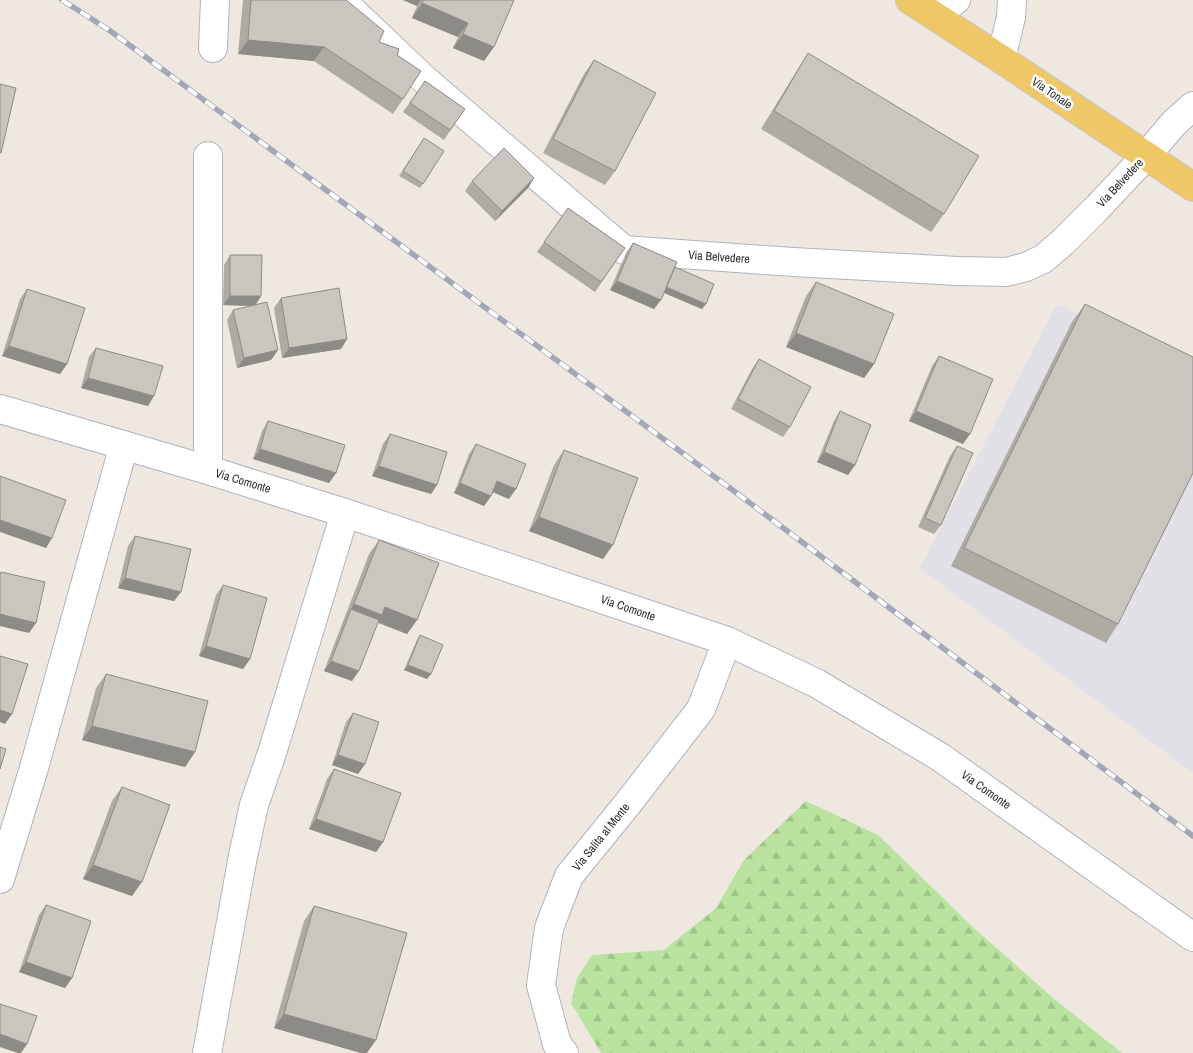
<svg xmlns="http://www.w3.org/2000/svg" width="1193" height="1053" viewBox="0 0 1193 1053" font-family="'Archivo Narrow',sans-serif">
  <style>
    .industrial { fill: #e2e1e7 }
    .forest { fill: url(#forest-firs) }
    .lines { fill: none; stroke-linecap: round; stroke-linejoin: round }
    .minor-casing { stroke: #b1b4bd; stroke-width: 30 }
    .major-casing { stroke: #c9c9c9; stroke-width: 30 }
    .minor { stroke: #fff; stroke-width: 28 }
    .major { stroke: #eec766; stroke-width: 28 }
    .rail-casing { stroke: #a3a7b7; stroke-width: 5.5 }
    .rail { stroke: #fff; stroke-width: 4; stroke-dasharray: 11; stroke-linecap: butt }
    .wall { fill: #aeaaa4 }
    .shaded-wall { fill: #8d8b86 }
    .building { fill: #cac6bf; stroke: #8d8b86 }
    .labels { text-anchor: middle; stroke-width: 5; stroke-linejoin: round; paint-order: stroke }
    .street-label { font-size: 12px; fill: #2e2e2e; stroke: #fff }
  </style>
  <defs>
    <pattern id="forest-firs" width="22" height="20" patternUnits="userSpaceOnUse" patternTransform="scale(1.25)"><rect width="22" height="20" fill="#bae39f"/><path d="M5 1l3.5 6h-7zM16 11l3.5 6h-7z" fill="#a0c389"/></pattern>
  </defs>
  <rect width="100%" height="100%" fill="#eee8e1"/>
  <path class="industrial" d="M1057 304 1193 374V773L920 568Z"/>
  <path class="forest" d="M806 801 878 835 975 929 1053 998 1122 1053H601L571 1003 577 978 592 955 664 950 716 908 744 860Z"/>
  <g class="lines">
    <g class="minor-casing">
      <path id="minor" d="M341 0 425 80 624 250 793 262 958 271 1006 272 1026 267 1043 259 1063 242 1097 208 1146 156 1174 123 1193 106
        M934 15 956 0
        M213 48 215 0
        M1001 59 1011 17 1012 0
        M208 156V470
        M0 409 208 470 345 513 727 641 816 683 940 757 1193 937
        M0 879 34 768 124 445
        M207 1053 243 856 254 805 272 753 345 513
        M564 1053 557 1044 541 985 549 928 569 876 629 802 701 709 727 641"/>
    </g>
    <g class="major-casing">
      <path id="major" d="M910 0 1001 59 1193 187"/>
    </g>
    <use href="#minor" class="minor"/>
    <use href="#major" class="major"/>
    <g class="rail-casing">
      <path id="rail" d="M62 0 109 30 738 494 1193 836"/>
    </g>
    <use href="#rail" class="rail"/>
  </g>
  <path class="wall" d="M243 0H346L379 42 397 55 403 99 393 114 314 61 238 54Z
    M403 0H514L484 61 453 48 458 37 412 18 417 6Z
    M808 53 944 214 931 232 761 129 796 72Z
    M594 60 615 171 605 185 543 153 584 74Z
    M425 81 465 109 444 140 403 112Z
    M424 138 444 151 420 188 399 176Z
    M534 178 528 188 495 221 465 191 472 181Z
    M568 208 625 248 595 292 537 252Z
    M633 243 675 267 702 309 664 293 654 309 610 290 626 253Z
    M230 255 261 296 255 305 278 350 271 360 237 368 227 320 233 310 251 306 223 305 224 265Z
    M816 282 874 364 864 378 786 347 806 296Z
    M27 289 67 364 60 374 2 356 20 299Z
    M281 298 347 339 341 349 282 358 274 308Z
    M1085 304 1118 624 1106 643 951 566 1072 322Z
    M96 348 148 406 81 388 89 357Z
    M939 356 963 444 909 421 932 366Z
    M759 359 790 427 783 437 731 409 752 369Z
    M840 411 855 465 848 475 817 462 834 421Z
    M268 421 336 473 329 483 253 459 262 431Z
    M390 434 431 494 372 476 383 444Z
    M476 444 509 499 493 492 491 496 484 506 454 493 469 454Z
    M957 446 941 525 934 534 918 527 950 456Z
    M564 450 603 559 529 531 554 465Z
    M135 536 181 592 174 601 118 588 128 546Z
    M379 540 417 620 407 634 378 623 352 681 324 671 369 554Z
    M223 585 250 659 243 669 199 656 216 595Z
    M420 635 427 679 404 670 417 640Z
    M106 674 195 752 185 767 82 740 96 688Z
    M353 713 365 764 358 774 332 765 346 722Z
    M334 769 383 842 376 852 309 829 327 779Z
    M122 787 132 896 83 879 112 801Z
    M46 905 72 978 65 988 19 972 39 915Z
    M314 906 367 1053H361L274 1028 304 921Z"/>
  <path class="shaded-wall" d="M403 0H421L417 6Z
    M422 3 468 23 458 37 412 18Z
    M463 34 494 47 484 61 453 48Z
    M248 40 324 47 314 61 238 54Z
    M534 178 528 188 495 221 502 211Z
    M617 281 661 300 654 309 610 290Z
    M665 287 706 304 702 309 662 292Z
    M230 296H261L255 306 223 305Z
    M796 333 874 364 864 378 786 347Z
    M347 339 341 349 282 358 289 348Z
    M9 346 67 364 60 374 2 356Z
    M278 350 271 360 237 368 244 358Z
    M88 378 154 396 148 406 81 388Z
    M916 411 970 434 963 444 909 421Z
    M260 449 336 473 329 483 253 459Z
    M824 452 855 465 848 475 817 462Z
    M379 466 437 485 431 494 372 476Z
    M497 481 516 489 509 499 490 491Z
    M460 483 491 496 484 506 454 493Z
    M539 517 613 545 603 559 529 531Z
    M0 520 52 538 46 548 0 532Z
    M125 578 181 592 174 601 118 588Z
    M354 604 385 607 417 620 407 634 377 622 351 609Z
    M0 614 36 623 29 633 0 626Z
    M206 646 250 659 243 669 199 656Z
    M331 661 359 671 352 681 324 671Z
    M408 665 431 674 427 679 404 670Z
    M0 710 12 714 5 724 0 722Z
    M92 726 195 752 185 767 82 740Z
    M338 755 365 764 358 774 332 765Z
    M316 819 383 842 376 852 309 829Z
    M93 865 142 882 132 896 83 879Z
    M26 962 72 978 65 988 19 972Z
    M284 1014 376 1040 367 1053H361L274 1028Z
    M0 1034 27 1044 21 1053H18L0 1047Z"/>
  <path class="building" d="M251 0H346L384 31 379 42 399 49 397 55 421 71 403 99 324 47 248 40Z
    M423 0H514L494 47 463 34 468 23 422 3Z
    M808 53 979 156 944 214 774 111Z
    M594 60 656 93 615 171 553 139Z
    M425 81 465 109 450 130 410 103Z
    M0 84 16 88 1 153H0Z
    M424 138 444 151 423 184 403 171Z
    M504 148 534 178 502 211 472 181Z
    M568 208 625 248 601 282 544 242Z
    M633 243 677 262 661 300 617 281Z
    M230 255H262L261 296H230Z
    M675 267 714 284 706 304 666 287Z
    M816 282 894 314 874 364 796 333Z
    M339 288 347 339 289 348 281 298Z
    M27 289 85 308 67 364 9 346Z
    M267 302 278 350 244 358 233 310Z
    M1085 304 1193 357V473L1118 624 964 548Z
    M96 348 163 366 154 396 88 378Z
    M939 356 993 379 970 434 916 411Z
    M759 359 811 387 790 427 738 399Z
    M840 411 871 425 855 465 824 452Z
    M268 421 345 445 336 473 260 449Z
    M390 434 447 452 437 485 379 466Z
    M476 444 526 464 516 489 497 481 491 496 460 483Z
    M957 446 973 453 941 525 925 518Z
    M564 450 638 478 613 545 539 517Z
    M0 476 66 500 52 538 0 520Z
    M135 536 191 549 181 592 125 578Z
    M379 540 439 563 417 620 385 607 382 615 354 604Z
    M1 572 45 582 36 623 0 614V575Z
    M223 585 267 598 250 659 206 646Z
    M351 609 379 620 359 671 331 661Z
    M420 635 443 645 431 674 408 665Z
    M0 656 28 664 12 714 0 710Z
    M106 674 208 701 195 752 92 726Z
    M353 713 379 722 365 764 338 755Z
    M0 747 6 749 0 769Z
    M334 769 401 793 383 842 316 819Z
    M122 787 170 805 142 882 93 865Z
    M46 905 91 921 72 978 26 962Z
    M314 906 407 933 376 1040 284 1014Z
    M0 1004 37 1016 27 1044 0 1034Z"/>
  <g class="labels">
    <g class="street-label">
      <text transform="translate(1052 93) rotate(34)" y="4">Via Tonale</text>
      <text transform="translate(1120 183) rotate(-47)" y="4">Via Belvedere</text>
      <text transform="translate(719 257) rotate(4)" y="4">Via Belvedere</text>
      <text transform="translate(243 481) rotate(17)" y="4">Via Comonte</text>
      <text transform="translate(628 608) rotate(19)" y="4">Via Comonte</text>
      <text transform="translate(986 790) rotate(35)" y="4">Via Comonte</text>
      <text transform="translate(601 837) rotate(-51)" y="4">Via Salita al Monte</text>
    </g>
  </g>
</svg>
